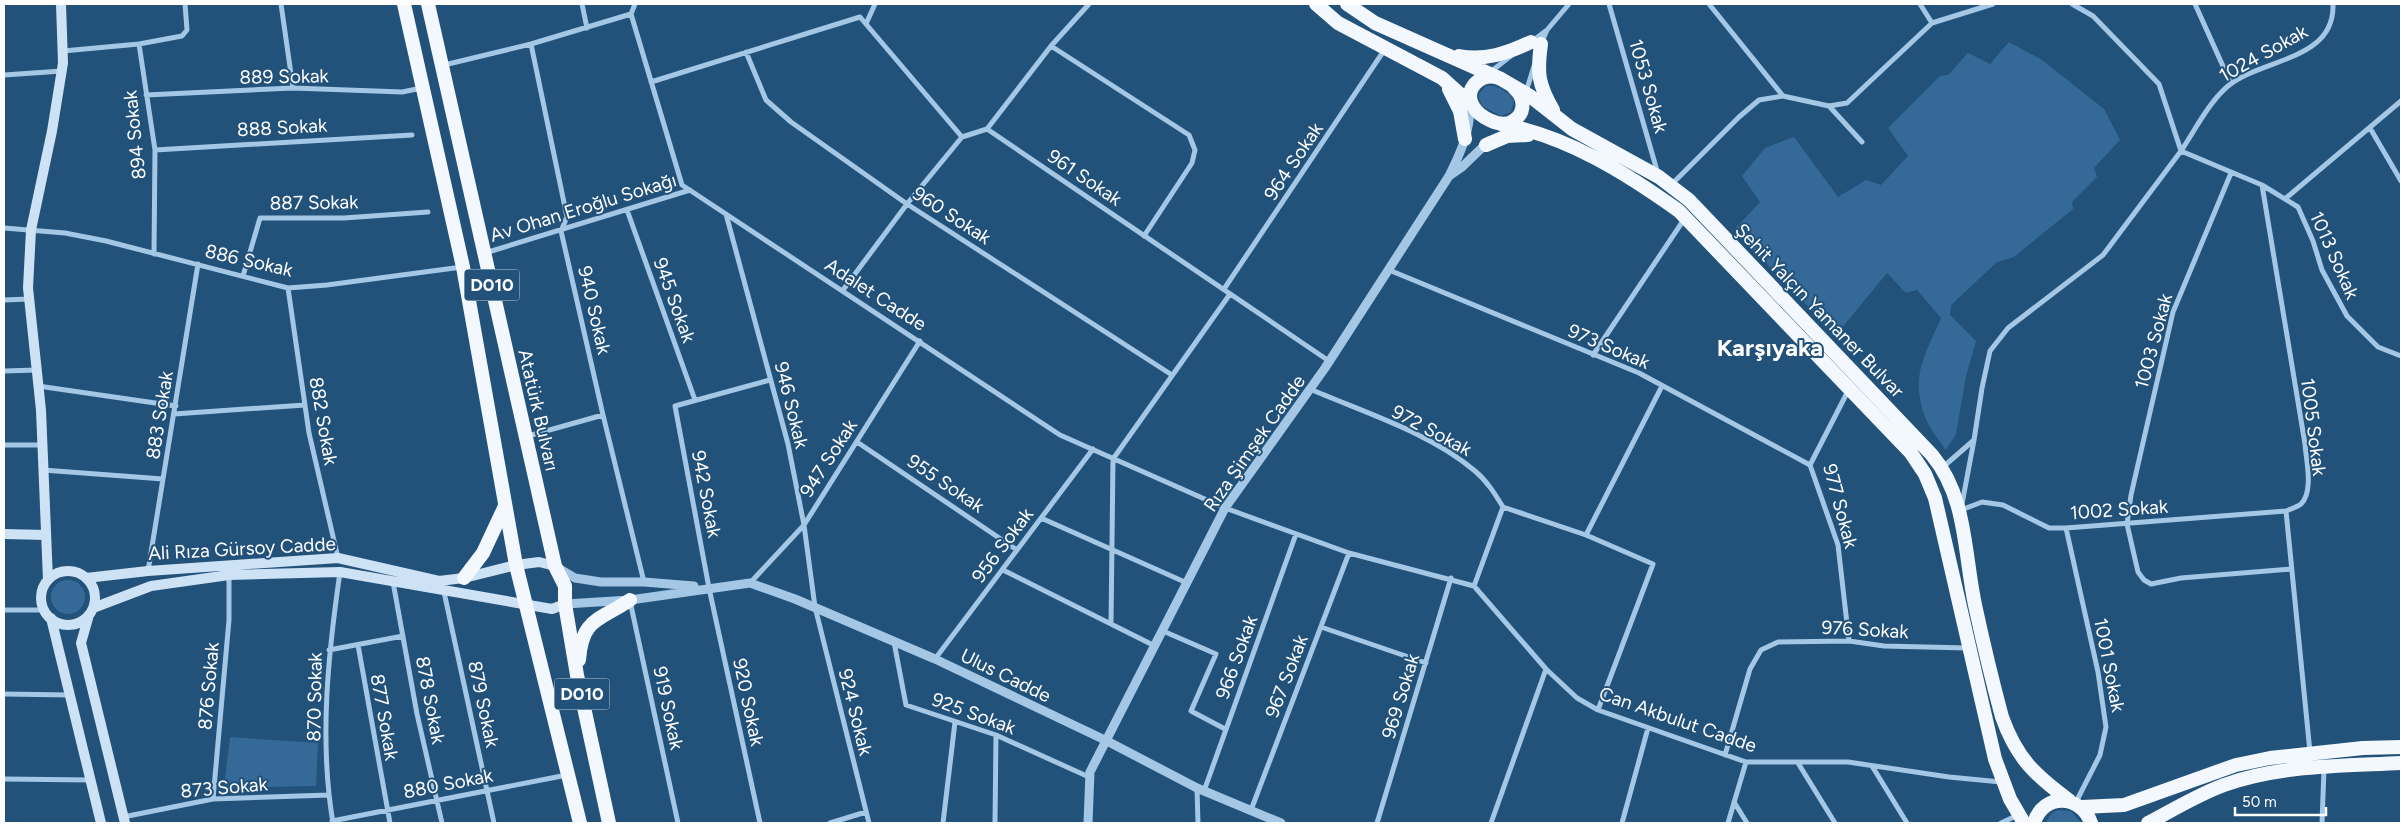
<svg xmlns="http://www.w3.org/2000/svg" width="2405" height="827" viewBox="0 0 2405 827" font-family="Figtree,sans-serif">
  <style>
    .green { fill: #356a98 }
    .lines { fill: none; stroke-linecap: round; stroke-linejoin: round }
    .minor { stroke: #a4c7e5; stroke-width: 5 }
    .tertiary { stroke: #a4c7e5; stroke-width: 9 }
    .secondary { stroke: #cee2f5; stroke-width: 10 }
    .trunk { stroke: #f2f8fe; stroke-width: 14 }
    .labels { text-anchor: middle; stroke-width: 4; stroke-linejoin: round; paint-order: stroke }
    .shield { fill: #22517a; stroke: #bdcbd7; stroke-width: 1 }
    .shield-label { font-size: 18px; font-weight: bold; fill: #fff }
    .street-label { font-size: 19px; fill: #fff; stroke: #22517a }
    .district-label { font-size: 24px; font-weight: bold; fill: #fff; stroke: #22517a }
  </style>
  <rect width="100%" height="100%" fill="#22517a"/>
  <path class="green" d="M2009 42 2042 60 2104 109 2120 140 2094 168 2097 177 2072 202 2073 209 2014 257 1997 262 1951 305 1950 315 1976 341 1966 376 1956 434 1946 450C1939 440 1929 428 1925 417 1910 376 1925 355 1941 318L1917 290 1906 293 1887 273 1836 335 1734 230 1760 202 1742 176 1765 148 1794 137 1838 197 1866 180 1881 185 1908 156 1888 128 1940 76 1948 75 1968 53 1990 64Z
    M1486 86C1496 84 1510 92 1514 101L1511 112 1501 116 1482 106 1478 95Z
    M51 597a17 17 0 1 1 34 0a17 17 0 1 1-34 0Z
    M230 737 318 743 316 786 224 788Z
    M2058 810 2071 811 2081 823H2045L2052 813Z"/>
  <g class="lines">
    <path class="minor" d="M281 4 293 88
      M582 4 587 28
      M635 4 631 14 682 185 1060 435 1225 508 1349 553 1474 586 1546 669 1577 698 1598 710 1746 762H1848L1949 777 2001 782
      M1609 4 1658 174
      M1709 4 1783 96
      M1920 4 1932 23
      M2195 4 2231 84
      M2333 4C2335 61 2262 58 2228 86 2209 102 2195 130 2181 151L2262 185 2298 207 2313 241 2322 270 2347 316 2378 347 2401 356
      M866 24 875 4
      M1547 30 1569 4
      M1531 42 1547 30 1541 44
      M139 44 155 150 154 254
      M531 44 567 217 561 231 603 415 644 582
      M1051 46 1189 135 1195 150 1192 163 1144 236
      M63 51 139 44 182 36 187 30 185 4
      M746 52 766 100 791 122 907 204 1172 375
      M444 65 531 44 631 14
      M1489 73 1512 55
      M4 75 62 71
      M651 82 860 17 962 137
      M1526 92 1534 66
      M146 95 293 88 402 92 422 88
      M1829 106 1862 142
      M2370 128 2401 181
      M987 129 1051 46 1089 4
      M962 137 987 129 1329 361
      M155 150 412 135
      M2231 173 2173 312 2131 495 2127 524 2138 572 2144 580 2151 584 2181 578 2291 569
      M1672 184 1739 117 1759 100 1783 96 1829 106 1847 103 1932 23 1993 4
      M2286 198 2401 101
      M627 210 695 400
      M726 214 788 444 804 525 815 607 869 823
      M4 228 65 233 106 241 288 288 327 285 462 267
      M485 253 690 190
      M1389 270 1639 373 1810 465
      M243 276 260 218H344L428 212
      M288 288 309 433 338 558
      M1224 289 1385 49
      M843 290 907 204 962 137
      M4 300 29 299
      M1593 355 1685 218
      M4 371 37 370
      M38 386 176 406
      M1310 389C1363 412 1431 433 1475 471 1487 481 1495 494 1503 507L1474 586
      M1848 391 1810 465 1838 545 1849 641
      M174 414 305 405
      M528 436 603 415
      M857 442 1017 550
      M4 445H42
      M1943 467 1974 440 1982 388 1990 351 2008 328 2103 255 2181 151 2159 84 2093 16 2072 4
      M43 470 163 479
      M1962 504 1974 440
      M1503 507 1586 535 1653 564 1598 710
      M1961 510 1982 502 2003 505 2049 528H2066L2286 511C2291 509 2297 507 2301 504 2314 491 2306 460 2305 444L2262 185
      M2286 511 2310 752
      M1041 518 1187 583
      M2066 528 2098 672 2106 727 2100 755 2076 802
      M1586 535 1662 386
      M1003 570 1155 646
      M148 571 198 264
      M393 582 417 714 442 823
      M750 583 804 525 920 341
      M444 592 494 823
      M630 601 678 823
      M4 610H45
      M1111 624 1113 459 1230 294
      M1321 627 1426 663
      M1163 631 1216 654 1191 711 1225 729
      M894 642 906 705 996 735 1089 777
      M358 645 390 823
      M329 650 403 636
      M935 659 1093 449
      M4 694 70 695
      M1725 755 1750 669 1761 650 1778 642 1849 641 1884 646 1967 648
      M1798 763 1835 823
      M1872 766 1907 823
      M4 779 91 780
      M1197 788 1198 823
      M1204 791 1296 534
      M213 799 229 620V575
      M1734 802 1747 823
      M1251 810 1349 553
      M123 817 213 799 329 795
      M332 821 567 775
      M333 823C319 741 328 655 340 572
      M760 823 709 588 675 406 770 380
      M830 823 866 812
      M943 823 955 722
      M995 823 996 735
      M1377 823 1451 578
      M1491 823 1546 669
      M1622 823 1648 728
      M1728 823 1746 762
      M2001 823 2018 815
      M2322 823 2324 769"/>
    <path class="tertiary" d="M1470 103C1471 130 1461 152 1449 176L1462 167 1489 141
      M555 566 575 578 601 582H644L694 586
      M565 604 630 600 750 583 795 599 935 659 1107 741 1197 788 1281 823
      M1088 823 1090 772 1225 508 1325 368 1449 176"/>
    <path class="secondary" d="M4 534 46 535
      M41 598a27 27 0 1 1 54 0a27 27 0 1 1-54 0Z
      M86 578 148 571 338 558 439 581 464 578 516 565 539 562 555 566
      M48 580 41 410 28 288 31 230 52 131 63 63 61 4
      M93 608 151 586 229 575 340 572 552 609 565 604
      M89 615 81 643 125 823
      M51 618 101 823"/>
    <path class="trunk" d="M404 4 463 267 516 565 580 823
      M428 4 555 566 565 586V604L577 675 609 823
      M1316 4 1338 23 1442 78 1473 106
      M1347 4 1375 23 1501 79 1530 96 1572 129 1659 177 1689 200 1932 455C1967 497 1964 553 1975 605 1983 642 1992 680 2002 717 2017 759 2035 775 2070 801
      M1541 44C1537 73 1538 84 1553 110
      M1459 56C1485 61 1508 53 1531 42
      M1496 77C1480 74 1463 89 1473 106 1479 117 1501 129 1513 121 1526 113 1525 97 1514 88
      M1449 89 1460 111 1465 139
      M1501 124C1567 136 1626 173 1679 211L1911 453 1925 474 1935 498 1995 759 2010 799 2024 823
      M1486 145 1507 136 1528 135
      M464 578 483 553 505 506
      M579 660C582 618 599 621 630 600
      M2082 807 2124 805 2236 765 2270 758 2363 748 2401 747
      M2034 823C2043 792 2082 795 2091 823
      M2148 823C2173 810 2197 795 2224 785 2279 765 2343 766 2401 763"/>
  </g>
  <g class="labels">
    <g class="shield">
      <rect x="464.5" y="269.5" width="55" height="31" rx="4"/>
      <rect x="554.5" y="678.5" width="55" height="31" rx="4"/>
    </g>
    <g class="shield-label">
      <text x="492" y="291">D010</text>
      <text x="582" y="700">D010</text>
    </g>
    <g class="street-label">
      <text transform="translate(2263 53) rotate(-29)" y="7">1024 Sokak</text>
      <text transform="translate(284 76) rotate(-1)" y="7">889 Sokak</text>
      <text transform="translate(1649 86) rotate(74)" y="7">1053 Sokak</text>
      <text transform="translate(282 127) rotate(-3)" y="7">888 Sokak</text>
      <text transform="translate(134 135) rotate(-96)" y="7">894 Sokak</text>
      <text transform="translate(1293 161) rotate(-56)" y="7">964 Sokak</text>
      <text transform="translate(1085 177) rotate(34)" y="7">961 Sokak</text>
      <text transform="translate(314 202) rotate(-1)" y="7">887 Sokak</text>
      <text transform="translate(583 207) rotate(-17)" y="7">Av Ohan Eroğlu Sokağı</text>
      <text transform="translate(952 215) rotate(33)" y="7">960 Sokak</text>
      <text transform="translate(2335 255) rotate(66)" y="7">1013 Sokak</text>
      <text transform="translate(249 260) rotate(13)" y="7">886 Sokak</text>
      <text transform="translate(876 294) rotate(33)" y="7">Adalet Cadde</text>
      <text transform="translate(675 300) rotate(70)" y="7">945 Sokak</text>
      <text transform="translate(595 310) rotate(77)" y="7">940 Sokak</text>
      <text transform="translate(1820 310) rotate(46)" y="7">Şehit Yalçın Yamaner Bulvar</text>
      <text transform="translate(2153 341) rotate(-75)" y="7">1003 Sokak</text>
      <text transform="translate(1609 346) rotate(23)" y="7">973 Sokak</text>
      <text transform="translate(792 405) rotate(76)" y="7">946 Sokak</text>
      <text transform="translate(539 410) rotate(77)" y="7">Atatürk Bulvarı</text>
      <text transform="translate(159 415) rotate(-81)" y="7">883 Sokak</text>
      <text transform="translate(324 421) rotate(80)" y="7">882 Sokak</text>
      <text transform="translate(2314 427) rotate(83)" y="7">1005 Sokak</text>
      <text transform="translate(1432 430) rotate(28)" y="7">972 Sokak</text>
      <text transform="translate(1254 443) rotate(-55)" y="7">Rıza Şimşek Cadde</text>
      <text transform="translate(828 458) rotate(-57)" y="7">947 Sokak</text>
      <text transform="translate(946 483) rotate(34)" y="7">955 Sokak</text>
      <text transform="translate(707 494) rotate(79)" y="7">942 Sokak</text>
      <text transform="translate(1841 506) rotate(75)" y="7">977 Sokak</text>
      <text transform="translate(2119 509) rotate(-4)" y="7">1002 Sokak</text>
      <text transform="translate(1002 545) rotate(-53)" y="7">956 Sokak</text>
      <text transform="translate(242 548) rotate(-3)" y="7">Ali Rıza Gürsoy Cadde</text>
      <text transform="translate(1865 629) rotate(3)" y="7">976 Sokak</text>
      <text transform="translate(1236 657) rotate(-70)" y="7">966 Sokak</text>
      <text transform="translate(2110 665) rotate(79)" y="7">1001 Sokak</text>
      <text transform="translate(1006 675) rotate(26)" y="7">Ulus Cadde</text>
      <text transform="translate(1286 676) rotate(-69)" y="7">967 Sokak</text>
      <text transform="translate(208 686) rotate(-85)" y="7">876 Sokak</text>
      <text transform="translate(1400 696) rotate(-73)" y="7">969 Sokak</text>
      <text transform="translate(314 697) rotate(-89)" y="7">870 Sokak</text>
      <text transform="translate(431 700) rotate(79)" y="7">878 Sokak</text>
      <text transform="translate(749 702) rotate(78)" y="7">920 Sokak</text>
      <text transform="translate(484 704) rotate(78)" y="7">879 Sokak</text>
      <text transform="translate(669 708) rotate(78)" y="7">919 Sokak</text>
      <text transform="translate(856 712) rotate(76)" y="7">924 Sokak</text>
      <text transform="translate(974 713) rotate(20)" y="7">925 Sokak</text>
      <text transform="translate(385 717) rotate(80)" y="7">877 Sokak</text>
      <text transform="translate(1678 719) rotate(19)" y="7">Can Akbulut Cadde</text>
      <text transform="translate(448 783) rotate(-11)" y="7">880 Sokak</text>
      <text transform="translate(224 787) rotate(-5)" y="7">873 Sokak</text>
    </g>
    <g class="district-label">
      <text x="1770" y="356">Karşıyaka</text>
    </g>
  </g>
  <rect width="2405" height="827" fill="none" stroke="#ffffff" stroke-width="10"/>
  <path d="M2235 807v8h91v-8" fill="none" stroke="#ffffff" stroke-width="2.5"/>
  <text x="2242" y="807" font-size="15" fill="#ffffff" stroke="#22517a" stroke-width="4" paint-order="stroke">50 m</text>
</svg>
